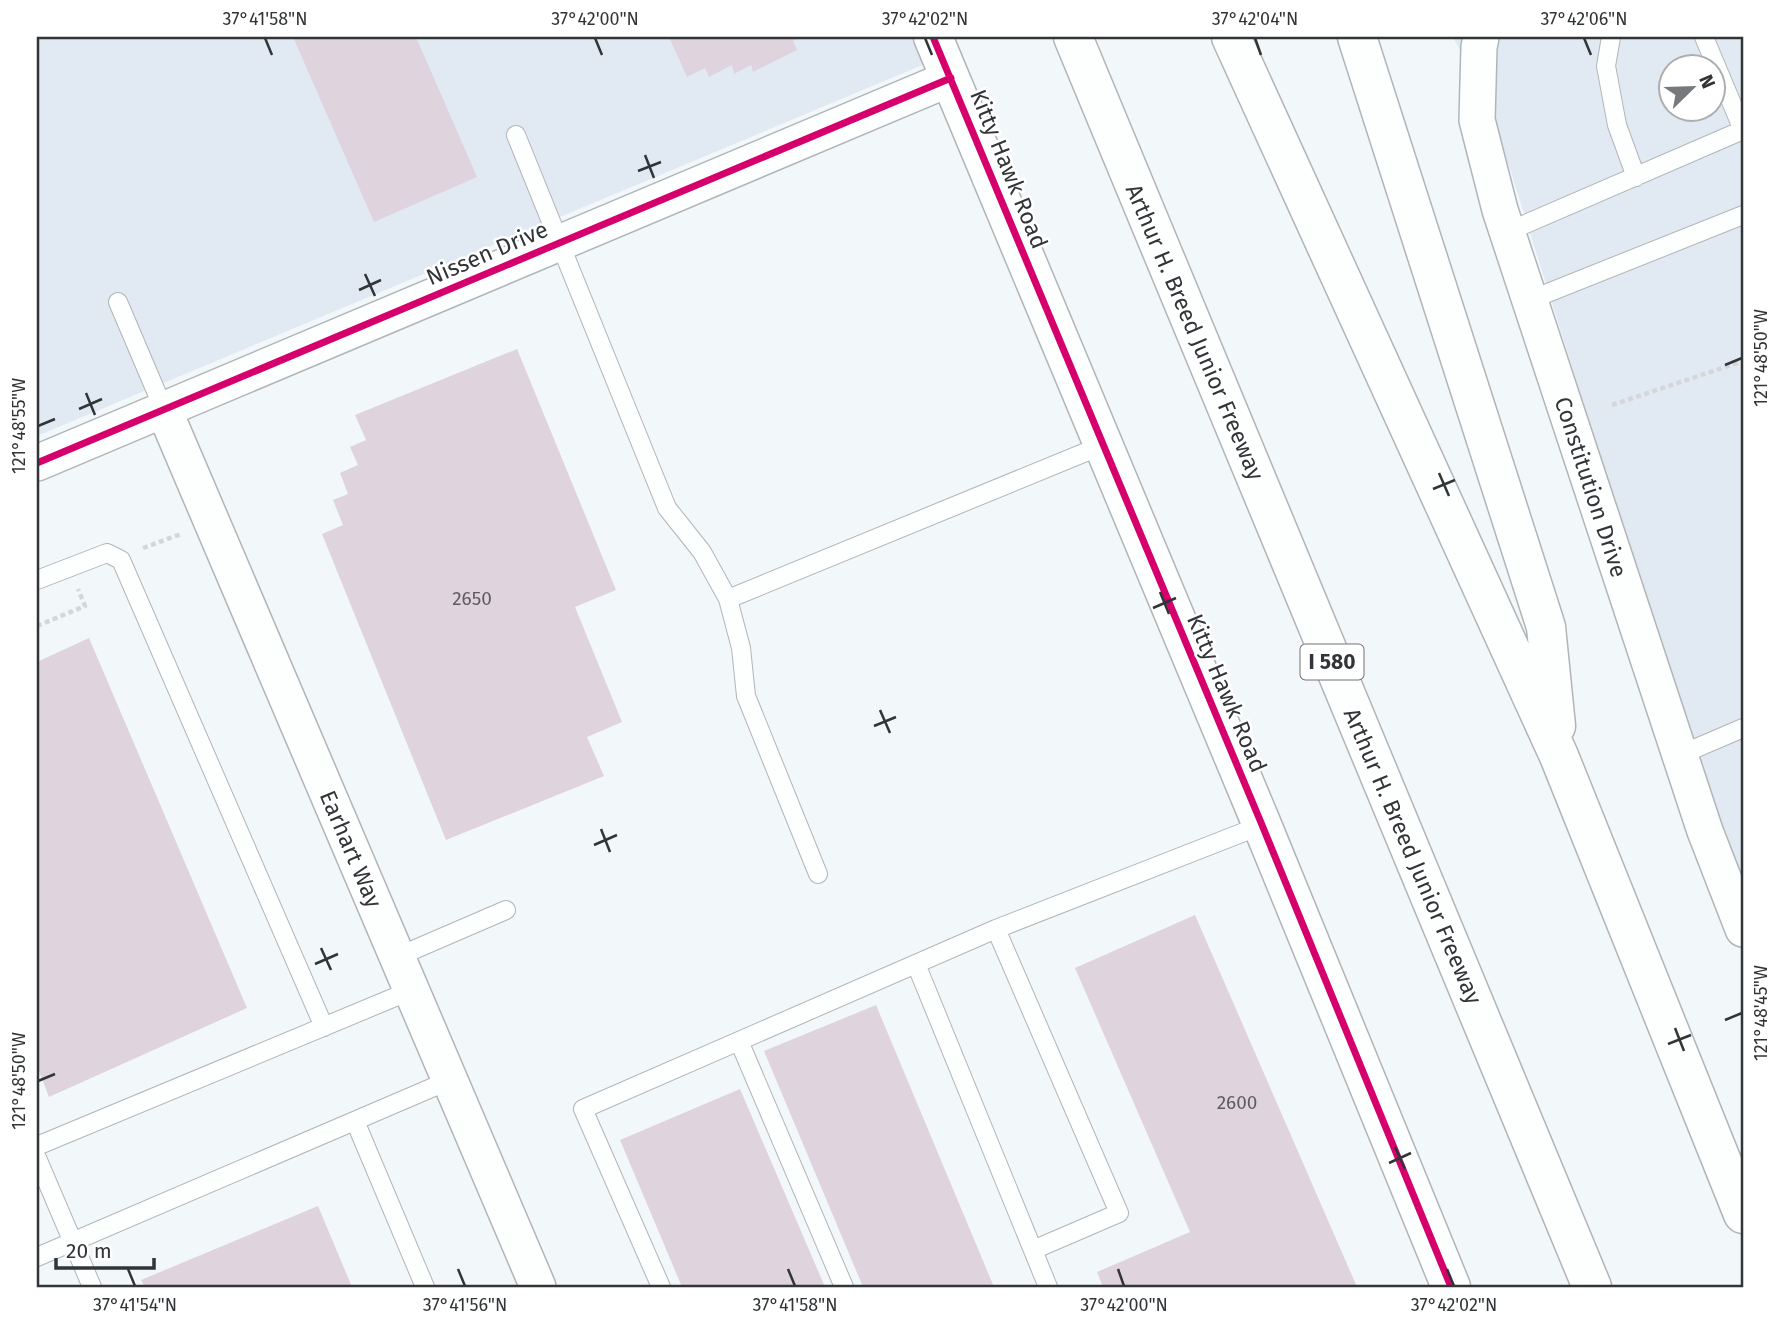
<svg xmlns="http://www.w3.org/2000/svg" width="1780" height="1324" viewBox="0 0 1780 1324" font-family="'Fira Sans',sans-serif">
  <style>
    .built { fill: #e1eaf2; fill-rule: evenodd }
    .building { fill: #dfd3de }
    .lines { fill: none; stroke-linecap: round; stroke-linejoin: round }
    .service-casing { stroke: #b1b5b7; stroke-width: 20 }
    .minor-casing { stroke: #b1b5b7; stroke-width: 38 }
    .tertiary-casing { stroke: #b1b5b7; stroke-width: 41 }
    .motorway-casing { stroke: #b1b5b7; stroke-width: 41 }
    .path { stroke: #d5d6d8; stroke-width: 4.5; stroke-dasharray: 5 3.5; stroke-linecap: butt }
    .service { stroke: #fdfefe; stroke-width: 18 }
    .minor { stroke: #fdfefe; stroke-width: 35 }
    .tertiary { stroke: #fdfefe; stroke-width: 38 }
    .motorway { stroke: #fdfefe; stroke-width: 38 }
    .cycleway-casing { stroke: #fff; stroke-width: 11 }
    .cycleway { stroke: #d6006c; stroke-width: 7 }
    .ticks { fill: none; stroke: #323537; stroke-width: 2.5 }
    .labels { text-anchor: middle; stroke-width: 5; stroke-linejoin: round; paint-order: stroke }
    .number-label { font-size: 19px; fill: #5d5c61 }
    .shield { fill: #fff; stroke: #707273; stroke-width: 2 }
    .shield-label { font-size: 21px; font-weight: bold; fill: #323537 }
    .street-label { font-size: 23px; fill: #323537; stroke: #fff }
    .neatline { fill: none; stroke: #323537; stroke-width: 2.5 }
    .ticks-label { font-size: 18px; text-anchor: middle; fill: #323537 }
  </style>
  <rect width="100%" height="100%" fill="#f2f7fa"/>
  <path class="built" d="M37 37H921L932 61 37 436Z
    M1453 37H1743V879L1701 778 1494 118ZM1672 66H1714V108H1672Z"/>
  <path class="building" d="M293 37H416L477 177 374 222Z
    M669 37H801L793 41 797 50 753 72 751 65 734 74 732 65 709 77 705 68 687 77Z
    M517 349 616 590 575 607 622 722 587 737 604 776 446 840 322 534 343 525 333 500 348 494 340 473 358 465 350 447 366 440 355 415Z
    M89 638 247 1008 49 1097 37 1066V662Z
    M1195 915 1357 1287H1103L1097 1272 1190 1232 1075 968Z
    M876 1005 994 1287H863L764 1051Z
    M740 1089 825 1287H682L620 1140Z
    M318 1206 352 1287H145L141 1280Z"/>
  <g class="lines">
    <g class="service-casing">
      <path id="service" d="M1611 37 1606 66 1617 125 1636 177
        M516 135 667 508 702 552 728 599 741 648 746 696 818 874
        M1507 232 1743 130 1704 37
        M1530 300 1743 215
        M118 302 164 410
        M37 580 107 553 121 560 324 1027
        M728 599 1103 445
        M1680 755 1743 728
        M996 929 1119 1213 1033 1250
        M397 957 506 910
        M916 964 1048 1287
        M739 1041 844 1287
        M355 1121 425 1287
        M37 1146 412 990
        M37 1158 92 1287
        M37 1257 450 1080
        M661 1287 583 1109 996 929 1262 825"/>
    </g>
    <g class="minor-casing">
      <path id="minor" d="M1481 37 1479 47 1477 120 1500 210 1705 831 1743 929
        M164 410 538 1287
        M37 463 951 78"/>
    </g>
    <g class="tertiary-casing">
      <path id="tertiary" d="M933 37 1262 825 1451 1287"/>
    </g>
    <g class="motorway-casing">
      <path id="motorway" d="M1073 37 1592 1287
        M1231 37 1559 756 1743 1214
        M1357 37 1546 627 1556 726"/>
    </g>
    <path class="path" d="M1612 405 1743 361
      M143 548 181 534
      M37 626 85 606 78 589"/>
    <use href="#service" class="service"/>
    <use href="#minor" class="minor"/>
    <use href="#tertiary" class="tertiary"/>
    <use href="#motorway" class="motorway"/>
    <g class="cycleway-casing">
      <path id="cycleway" d="M933 37 1262 825 1451 1287
        M37 463 951 78"/>
    </g>
    <use href="#cycleway" class="cycleway"/>
  </g>
  <path class="ticks" d="M265 38 272 55M595 38 602 55M925 38 932 55M1255 38 1261 55M1584 38 1591 55M645 155 654 178M638 171 661 162M365 274 375 296M359 290 381 280M1725 365 1742 358M86 393 95 415M79 409 102 399M38 426 55 419M1439 473 1449 496M1433 489 1455 480M1160 592 1169 614M1153 608 1176 598M880 710 890 733M874 726 896 717M601 829 610 852M594 845 617 835M321 948 331 970M315 964 338 954M1725 1020 1742 1013M1675 1028 1684 1051M1668 1044 1691 1035M38 1081 55 1074M1395 1147 1405 1169M1389 1163 1411 1153M128 1269 135 1286M458 1269 465 1286M788 1269 795 1286M1118 1269 1124 1286M1447 1269 1454 1286"/>
  <g class="labels">
    <g class="number-label">
      <text x="472" y="605">2650</text>
      <text x="1237" y="1109">2600</text>
    </g>
    <rect class="shield" x="1300.5" y="644.5" width="63" height="35" rx="5"/>
    <g class="shield-label">
      <text x="1332" y="669">I 580</text>
    </g>
    <g class="street-label">
      <text transform="translate(1009 169) rotate(68)" y="8">Kitty Hawk Road</text>
      <text transform="translate(487 253) rotate(-23)" y="8">Nissen Drive</text>
      <text transform="translate(1195 332) rotate(67)" y="8">Arthur H. Breed Junior Freeway</text>
      <text transform="translate(1591 487) rotate(72)" y="8">Constitution Drive</text>
      <text transform="translate(1227 693) rotate(67)" y="8">Kitty Hawk Road</text>
      <text transform="translate(351 849) rotate(67)" y="8">Earhart Way</text>
      <text transform="translate(1413 856) rotate(67)" y="8">Arthur H. Breed Junior Freeway</text>
    </g>
  </g>
  <rect width="1780" height="1324" fill="none" stroke="#ffffff" stroke-width="77"/>
  <g transform="translate(1692 88) rotate(67)"><circle r="33" fill="#ffffff" stroke="#adaeaf" stroke-width="2"/>
  <path d="M0-5L12 26L0 18L-12 26Z" fill="#75797b"/>
  <text y="-10" font-size="19" font-weight="bold" text-anchor="middle" fill="#323537">N</text>
  </g>
  <path d="M56 1258v10h98v-10" fill="none" stroke="#323537" stroke-width="3.5"/>
  <text x="66" y="1258" font-size="21" fill="#323537" stroke="#ffffff" stroke-width="5" paint-order="stroke">20 m</text>
  <rect x="38" y="38" width="1704" height="1248" class="neatline"/>
  <g class="ticks-label">
    <text x="265" y="25">37°41'58"N</text>
    <text x="595" y="25">37°42'00"N</text>
    <text x="925" y="25">37°42'02"N</text>
    <text x="1255" y="25">37°42'04"N</text>
    <text x="1584" y="25">37°42'06"N</text>
    <text transform="translate(1761 358) rotate(-90)" y="6">121°48'50"W</text>
    <text transform="translate(19 426) rotate(-90)" y="6">121°48'55"W</text>
    <text transform="translate(1761 1013) rotate(-90)" y="6">121°48'45"W</text>
    <text transform="translate(19 1081) rotate(-90)" y="6">121°48'50"W</text>
    <text x="135" y="1311">37°41'54"N</text>
    <text x="465" y="1311">37°41'56"N</text>
    <text x="795" y="1311">37°41'58"N</text>
    <text x="1124" y="1311">37°42'00"N</text>
    <text x="1454" y="1311">37°42'02"N</text>
  </g>
</svg>
